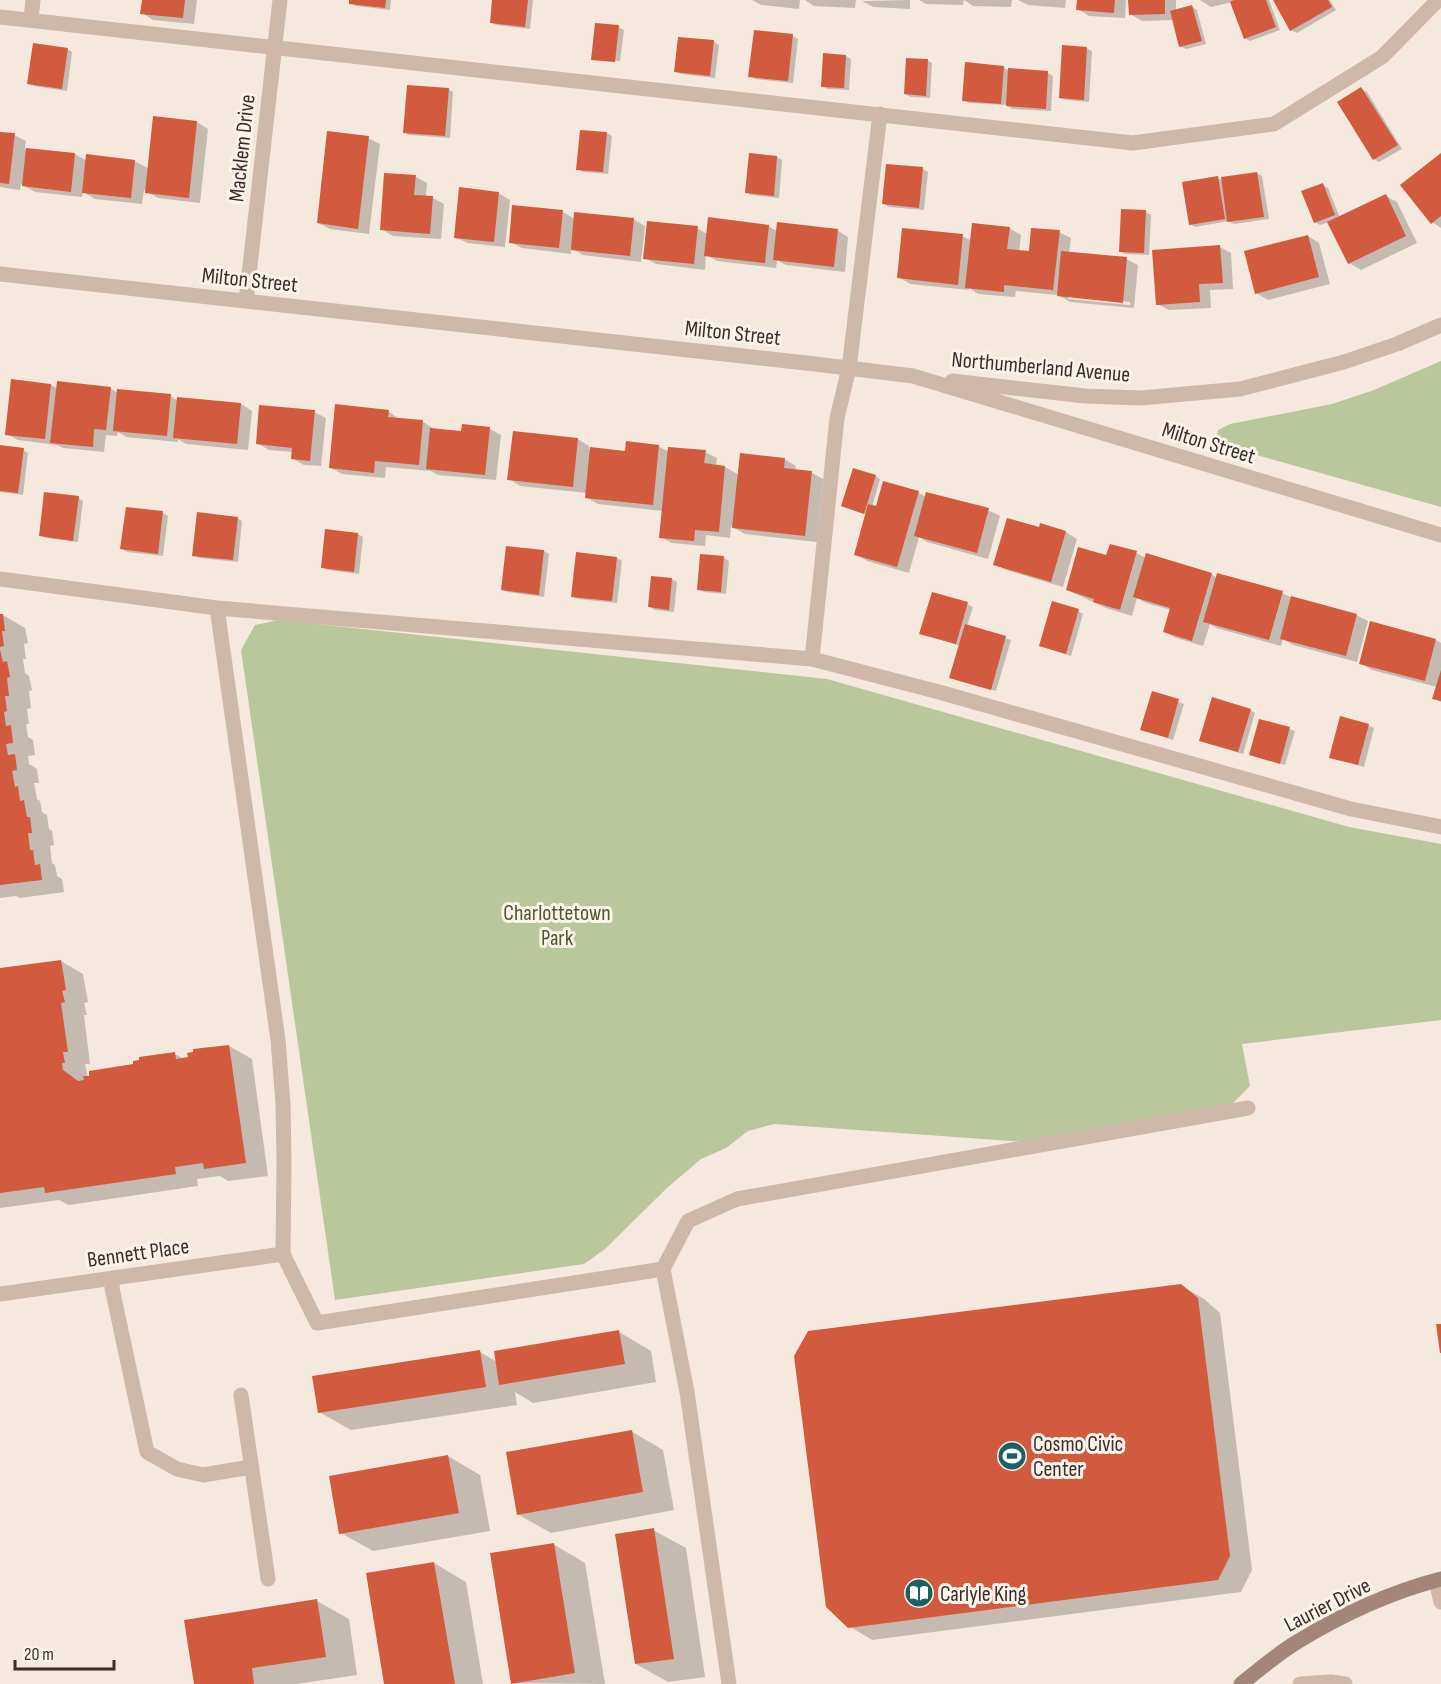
<svg xmlns="http://www.w3.org/2000/svg" width="1441" height="1684" viewBox="0 0 1441 1684" font-family="'Sofia Sans Condensed',sans-serif">
  <style>
    .green { fill: #bac69b }
    .shadow { fill: #0003; fill-rule: evenodd }
    .building { fill: #d25a3e }
    .lines { fill: none; stroke-linecap: round; stroke-linejoin: round }
    .lane { stroke: #cfb8a8; stroke-width: 15 }
    .street { stroke: #cfb8a8; stroke-width: 15 }
    .secondary { stroke: #a38678; stroke-width: 15 }
    .labels { text-anchor: middle; stroke-width: 6; stroke-linejoin: round; paint-order: stroke }
    .street-label { font-size: 22px; fill: #3b2d29; stroke: #fcf3eb }
    .park-label { font-size: 22px; fill: #4c5c29; stroke: #fcf3eb }
    .poi-label { font-size: 22px; fill: #3b2d29; stroke: #fcf3eb; text-anchor: start }
  </style>
  <rect width="100%" height="100%" fill="#f5e9dd"/>
  <path class="green" d="M1441 361V507L1225 446C1218 442 1217 438 1218 430L1230 424 1332 404 1374 390Z
    M279 620 827 679 1349 827 1441 844V1020L1242 1044 1250 1086 1226 1110 1040 1143 774 1124 748 1131 726 1148 701 1159 668 1187 605 1249 584 1264 335 1300 241 650 255 625Z"/>
  <path class="shadow" d="M143 0H197L194 24 153 20 142 13Z
    M351 0H391L390 10 356 6 350 3Z
    M494 0H533L530 29 496 25 491 22Z
    M752 0H800L799 9 761 5Z
    M805 0H856L855 8 814 6Z
    M910 0V9L873 7 862 1Z
    M919 0H964L963 5 926 4Z
    M964 0H1012L1011 7 973 6Z
    M1018 0H1066L1065 8 1028 5Z
    M1078 0H1126L1125 18 1089 16 1078 9Z
    M1130 0H1176V11L1192 7 1197 10 1206 44 1186 49 1180 46 1174 20 1142 21 1130 14Z
    M1200 0H1269L1280 30 1250 41 1245 38 1232 2 1211 7Z
    M1274 0H1330L1336 10 1297 33 1291 30Z
    M618 27 624 30 620 61 596 59V61L593 59Z
    M755 32 793 36 798 39 793 83 755 79 750 76Z
    M680 38 714 42 719 45 715 78 681 74 676 71Z
    M1086 48 1092 51 1089 102 1066 100 1060 98Z
    M67 49 72 52 67 91 34 86 29 83Z
    M846 56 851 59 849 90 828 89 822 86Z
    M927 60 932 63 930 98 911 97 905 94Z
    M1003 67 1008 70 1048 73 1053 76 1051 111 1012 109 1006 105 969 103 964 100Z
    M448 89 453 92 450 138 409 135 404 132Z
    M1361 89 1367 92 1402 149 1379 162 1374 159Z
    M155 117 197 122 208 129 200 203 158 198 144 190 142 204 95 199 83 192 82 197 35 192 21 184 20 190 0 187V133L14 135 26 141 25 149 75 154 87 161V156L135 161 149 169Z
    M607 133 612 136 608 174 583 172 578 169Z
    M368 138 380 144 369 234 330 229 318 223Z
    M1441 155V228L1432 222Z
    M777 157 782 160 779 198 751 195 746 192Z
    M888 165 923 169 928 172 924 210 889 207 884 204Z
    M1257 173 1262 176 1269 219 1234 224 1229 221 1195 227 1190 224 1218 178 1223 181Z
    M416 177 427 183 426 197 433 198 444 204 441 239 393 236 381 229Z
    M1323 185 1328 188 1340 218 1386 196 1397 202 1417 243 1361 270 1349 263 1329 222 1320 225 1315 222Z
    M498 193 510 200 505 247 467 243 456 237Z
    M514 206 563 212 575 219H633L645 226 641 262 583 255 571 248V254L522 248 510 242Z
    M1123 211 1146 212 1151 215 1149 255 1125 254 1120 251Z
    M768 226 777 231 837 230 848 237 845 272 786 265 777 260 776 268 717 261 706 255 705 270 656 264 645 258 697 228 707 234Z
    M1009 228 1021 235 1019 252 1030 253 1059 232 1071 238 1069 253 1126 259 1138 265 1134 308 1070 302 1058 295 1016 291 1015 297 978 294 969 288V290L910 284 899 277 962 236 972 241ZM1068 296 1130 302V305L1068 299Z
    M1308 236 1319 243 1330 284 1268 300 1256 293Z
    M1220 247 1231 253 1233 289 1210 290 1211 308 1169 310 1157 304Z
    M13 381 51 385 58 389 59 383 111 389 118 393 170 396 179 401 241 404 252 411 248 450 186 444 178 439V442L126 437 118 432 117 436 106 435 104 452 63 448 57 445 18 440 7 434Z
    M388 411 399 419 422 421 434 429 463 432 490 429 501 435 496 480 438 475 431 471 386 467 385 478 342 474 331 468Z
    M314 412 326 418 321 466 304 465 292 458 293 452 269 450 257 443Z
    M514 432 578 439 589 446V449L627 453 658 446 669 452H705L717 458 716 466 725 467 739 475 784 459 796 466 795 471 812 473 823 479 817 542 745 534 731 526 730 538 706 535 705 546 672 543 660 537 663 511 598 504 587 498V493L520 486 509 479Z
    M0 447 23 450 28 453 23 495 0 492Z
    M875 476 880 479 872 507 877 508 884 483 919 493 926 497 988 510 1000 516 988 559 927 542 919 537 909 573 867 561 856 554 867 515 843 506Z
    M78 498 83 501 78 542 46 538 41 535Z
    M127 508 163 513 168 516 163 556 127 552 122 549Z
    M237 518 242 521 238 562 199 558 193 555Z
    M1041 525 1066 532 1077 539 1063 587 1006 570 995 564 1040 529Z
    M358 534 363 537 359 574 328 570 323 567Z
    M544 551 549 554 544 597 508 592 503 589Z
    M1136 553 1146 558 1211 574 1217 578 1218 575 1282 593 1292 598 1356 615 1368 621 1357 662 1293 645 1283 639 1281 646 1216 628 1210 624 1203 646 1176 638 1165 632 1171 610 1146 603 1137 598 1132 616 1106 608 1067 590 1107 557Z
    M701 556 724 558 729 561 726 594 704 592 698 589Z
    M617 558 622 561 617 603 578 599 572 596Z
    M672 579 677 582 674 612 655 610 650 607Z
    M967 604 973 607 967 626 1011 640 996 691 956 680 960 646 921 633Z
    M1078 611 1083 614 1071 656 1046 648Z
    M3 615 25 628 28 643 24 644 26 659H23L25 673 29 676 32 690 29 691 31 708 27 709 29 724H26L28 737 33 740 35 755 28 756 29 764 37 769 39 783H34L37 799 40 801 42 812 47 815 49 829 52 831 54 845 50 846 52 863 55 865 57 876 62 879 64 892 20 898 16 896 0 898V616Z
    M1436 640 1441 643V702L1434 698 1437 687 1372 670 1360 663Z
    M1153 693 1184 704 1173 740 1142 729Z
    M1250 710 1255 713 1243 754 1206 743Z
    M1368 725 1374 728 1364 767 1331 757Z
    M1289 729 1295 731 1285 765 1251 755Z
    M61 961 83 974 88 1002 84 1003 87 1015H84L90 1064H85L89 1083 175 1054 184 1059 229 1046 252 1059 268 1176 228 1181 220 1176 197 1179 198 1186 69 1205 59 1200 0 1208V970Z
    M1180 1285 1204 1299 1220 1313 1252 1570 1241 1592 872 1640 849 1626Z
    M619 1332 651 1351 656 1382 533 1403 515 1392 517 1405 351 1430 319 1412 480 1352 497 1362Z
    M631 1431 663 1450 674 1510 551 1533 519 1515Z
    M448 1456 480 1475 490 1531 373 1551 341 1533Z
    M653 1530 686 1548 705 1677 668 1682 636 1664Z
    M553 1544 585 1563 605 1684 513 1683Z
    M434 1563 466 1582 483 1684H386Z
    M317 1601 349 1619 357 1675 296 1684H196Z"/>
  <path class="building" d="M142 0H185L183 18 140 14Z
    M349 0H386L385 8 349 4Z
    M492 0H528L525 27 490 23Z
    M1077 0H1115L1114 13 1076 10Z
    M1128 0H1165V14L1129 15Z
    M1234 0H1266L1276 27 1244 39 1230 2Z
    M1273 0H1328L1332 7 1290 31Z
    M1192 5 1202 41 1179 47 1170 11Z
    M595 23 619 25 615 62 591 60Z
    M754 30 793 34 788 81 748 77Z
    M678 37 714 40 710 76 674 72Z
    M33 43 68 48 62 89 27 84Z
    M1062 45 1087 47 1084 100 1059 98Z
    M823 53 846 55 844 88 821 87Z
    M906 58 928 59 926 96 904 94Z
    M965 62 1004 66 1001 104 962 101Z
    M1008 68 1048 71 1046 109 1006 106Z
    M407 85 449 88 445 136 403 133Z
    M1361 87 1398 145 1373 160 1337 102Z
    M153 116 197 121 189 198 145 193Z
    M580 130 607 132 603 172 576 170Z
    M327 131 369 136 358 229 317 223Z
    M0 132 15 133 9 184 0 183Z
    M26 148 75 153 71 192 22 186Z
    M749 153 777 156 774 196 745 193Z
    M1441 153V216L1431 224 1400 185Z
    M86 154 135 160 131 198 82 193Z
    M886 164 923 167 919 208 882 204Z
    M1257 172 1264 217 1227 222 1221 177Z
    M384 173 416 175 414 195 433 196 430 234 380 230Z
    M1218 176 1225 219 1189 225 1182 182Z
    M1323 183 1335 215 1314 223 1301 191Z
    M459 187 499 192 494 242 454 238Z
    M1386 194 1406 236 1348 264 1327 222Z
    M512 205 563 210 559 248 509 243Z
    M1121 209 1146 210 1144 253 1119 252Z
    M574 212 634 218 630 256 571 250Z
    M708 217 769 225 765 263 704 256Z
    M647 221 698 226 694 264 643 259Z
    M777 222 838 229 834 267 773 260Z
    M972 223 1010 227 1007 249 1029 251 1031 228 1060 230 1053 290 1004 285V292L965 288Z
    M902 228 963 234 958 285 897 278Z
    M1308 235 1319 277 1255 294 1244 251Z
    M1220 245 1223 283 1199 284 1200 302 1156 305 1152 250Z
    M1061 251 1127 257 1123 303 1057 296Z
    M11 379 51 384 45 439 5 435Z
    M57 381 111 387 106 430 94 429 93 447 50 443Z
    M117 389 171 394 167 436 113 431Z
    M177 397 241 403 237 444 173 438Z
    M335 404 389 410 388 417 423 420 419 465 375 461 374 473 329 468Z
    M259 405 315 410 310 461 291 459 292 448 256 444Z
    M462 424 490 427 485 475 426 469 430 428 461 431Z
    M513 431 578 438 573 487 507 480Z
    M626 441 659 445 653 505 585 498 590 447 625 451Z
    M0 445 24 448 18 493 0 491Z
    M668 447 706 450 704 463 725 466 719 532 695 530 694 541 659 538Z
    M740 453 785 458 784 468 812 471 805 536 732 528Z
    M853 468 876 475 864 514 841 506Z
    M883 481 919 491 897 567 854 555 868 504 876 506Z
    M44 492 79 496 73 541 39 536Z
    M926 492 989 508 977 553 914 536Z
    M126 507 163 511 158 554 120 549Z
    M197 512 238 517 233 560 192 556Z
    M1007 518 1039 527 1040 523 1066 531 1051 582 993 565Z
    M325 529 358 533 354 572 321 568Z
    M1110 544 1137 551 1120 610 1093 602 1094 599 1066 590 1078 547 1106 555Z
    M506 546 544 550 539 595 501 590Z
    M576 552 617 557 612 601 571 597Z
    M1146 553 1212 573 1192 641 1163 632 1170 608 1133 597Z
    M700 554 724 556 721 592 697 590Z
    M1217 573 1283 591 1269 640 1203 622Z
    M651 576 672 578 669 610 648 607Z
    M932 592 968 602 956 644 919 634Z
    M1291 596 1357 614 1346 656 1280 639Z
    M1052 601 1079 609 1066 654 1039 646Z
    M0 614H3L5 631H2L4 646 0 647Z
    M1370 621 1436 639 1425 681 1359 664Z
    M965 624 1006 636 991 690 949 678Z
    M0 650 3 662 7 661 10 677 7 678 9 696H5L7 711 4 712 6 726 11 725 13 743 6 744 8 755 15 754 17 770 12 771 15 787 18 786 20 801 24 800 27 817H30L32 833H28L30 850H33L35 865 40 864 42 880 0 885Z
    M1441 670V701L1432 699Z
    M1152 691 1179 699 1168 738 1140 730Z
    M1212 697 1251 709 1238 752 1199 741Z
    M1340 716 1369 724 1358 765 1329 758Z
    M1259 719 1290 727 1280 764 1249 755Z
    M61 960 66 990 62 991 65 1002 61 1003 68 1052H63L65 1063H62L63 1070 78 1081 84 1080 83 1076H89V1071L133 1064V1061L139 1060V1057L175 1052 176 1059 188 1057 187 1053 193 1052V1049L229 1045 246 1163 204 1169 203 1163 175 1167 176 1174 45 1193 44 1187 0 1193V968Z
    M1181 1284 1198 1298 1230 1556 1218 1580 848 1628 826 1607 794 1356 808 1331Z
    M1436 1324H1441V1353H1440Z
    M619 1330 625 1364 499 1385 494 1351Z
    M480 1350 486 1387 318 1413 312 1376Z
    M632 1430 643 1492 517 1515 506 1452Z
    M448 1455 459 1513 339 1534 329 1476Z
    M654 1528 674 1659 635 1664 615 1534Z
    M554 1543 575 1673 511 1684 490 1553Z
    M434 1562 455 1684H384L366 1573Z
    M317 1599 326 1657 252 1668 254 1684H194L184 1620Z"/>
  <g class="lines">
    <path class="lane" d="M0 17 1133 143 1274 124 1382 57 1438 0
      M31 20 33 0
      M0 579 217 608 812 659 939 692 1351 809 1441 827
      M217 608 278 1040 283 1104 284 1161 283 1254 317 1323 663 1269 687 1392 729 1684
      M812 659 837 418 849 368 880 114
      M663 1269 688 1221 737 1199 1248 1108
      M113 1278 112 1288 147 1452 177 1469 203 1475 251 1467
      M241 1395 268 1579
      M1436 1581 1441 1602
      M1300 1684 1331 1682 1345 1684"/>
    <path class="street" d="M0 274 815 364 913 376 1441 535
      M246 301 280 0
      M952 381 1085 396 1141 398 1240 389 1344 362 1397 344 1441 325
      M0 1294 283 1254"/>
    <path class="secondary" d="M1241 1684C1259 1670 1277 1654 1297 1642 1341 1615 1391 1592 1441 1579"/>
  </g>
  <defs>
    <g id="stadium-disc" transform="scale(1.5)"><circle r="9.5" fill="#196162" stroke="#fcf3eb"/><path d="M0-5a6.5 5 0 1 0 0 10a6.5 5 0 1 0 0-10ZM-3.5-1.8h7v3.6h-7Z" fill="#fff"/></g>
    <g id="library-disc" transform="scale(1.5)"><circle r="9.5" fill="#196162" stroke="#fcf3eb"/><path d="M-6-4Q-3-5.5-.7-3.5V5Q-3 3-6 4ZM6-4Q3-5.5 .7-3.5V5Q3 3 6 4Z" fill="#fff"/></g>
  </defs>
  <g fill-rule="evenodd">
    <use href="#stadium-disc" x="1012" y="1456"/>
    <use href="#library-disc" x="919" y="1593"/>
  </g>
  <g class="labels">
    <g class="street-label">
      <text transform="translate(241 148) rotate(-84)" y="8">Macklem Drive</text>
      <text transform="translate(250 279) rotate(6)" y="8">Milton Street</text>
      <text transform="translate(733 332) rotate(6)" y="8">Milton Street</text>
      <text transform="translate(1041 366) rotate(5)" y="8">Northumberland Avenue</text>
      <text transform="translate(1209 442) rotate(17)" y="8">Milton Street</text>
      <text transform="translate(138 1252) rotate(-8)" y="8">Bennett Place</text>
      <text transform="translate(1327 1604) rotate(-27)" y="8">Laurier Drive</text>
    </g>
    <g class="park-label">
      <text x="557" y="920">Charlottetown<tspan x="557" dy="25">Park</tspan></text>
    </g>
    <g class="poi-label">
      <text x="1033" y="1451">Cosmo Civic<tspan x="1033" dy="25">Center</tspan></text>
      <text x="940" y="1601">Carlyle King</text>
    </g>
  </g>
  <path d="M15 1660v9h99v-9" fill="none" stroke="#3b2d29" stroke-width="3"/>
  <text x="24" y="1660" font-size="18" fill="#3b2d29" stroke="#fcf3eb" stroke-width="4.5" paint-order="stroke">20 m</text>
</svg>
